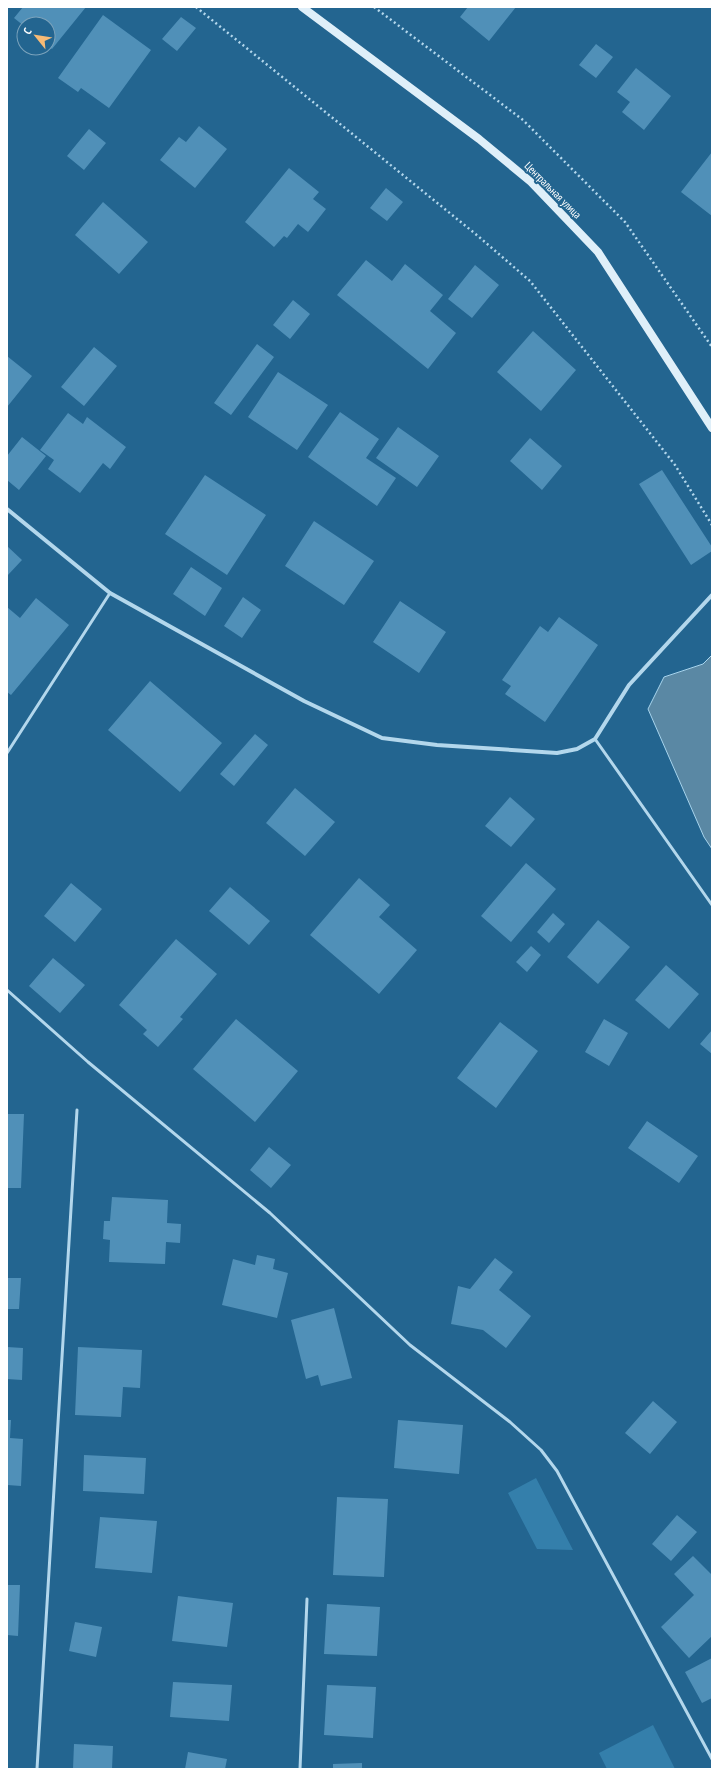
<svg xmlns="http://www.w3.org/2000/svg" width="719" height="1776" viewBox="0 0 719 1776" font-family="'PT Sans Narrow',sans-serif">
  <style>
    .green { fill: #347fab }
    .water { fill: #5a88a4; stroke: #a7d4ed }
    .building { fill: #5090b8 }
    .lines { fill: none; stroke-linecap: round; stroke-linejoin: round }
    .path { stroke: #b3d7ec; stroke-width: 2.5; stroke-dasharray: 2 3; stroke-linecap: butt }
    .service { stroke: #b3d7ec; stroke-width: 3 }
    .minor { stroke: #b3d7ec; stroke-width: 4 }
    .secondary { stroke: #dfeff9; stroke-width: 8 }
    .labels { text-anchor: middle; stroke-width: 4; stroke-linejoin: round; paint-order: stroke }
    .street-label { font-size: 11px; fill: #fff; stroke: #236590 }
  </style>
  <rect width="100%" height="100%" fill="#236590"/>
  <path class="green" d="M536 1478 573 1550 537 1549 508 1493Z
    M653 1725 675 1769H607L599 1753Z"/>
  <path class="water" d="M712 655V849L704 837 648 709 664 677 703 664Z"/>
  <path class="building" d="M23 7H86L52 49 48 46V24H24V26L14 18Z
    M468 7H516L489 41 460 17Z
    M103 15 151 50 109 108 81 88 78 92 58 78Z
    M181 17 196 28 177 51 162 39Z
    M596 44 613 57 596 78 579 65Z
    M636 68 671 96 644 130 622 112 630 102 617 92Z
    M199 126 227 149 195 188 160 160 179 137 186 142Z
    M89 129 106 143 84 170 67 156Z
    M712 152V216L681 192Z
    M289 168 319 192 313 199 326 209 308 232 298 224 287 238 284 236 274 247 245 222Z
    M386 188 403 202 387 221 370 208Z
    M103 202 148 242 119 274 75 235Z
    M366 260 392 281 405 264 443 295 430 311 456 333 428 369 337 295Z
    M475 265 499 285 472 318 448 299Z
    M293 300 310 314 290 339 273 325Z
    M533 331 576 370 541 411 497 372Z
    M257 344 274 357 231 415 214 403Z
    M94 347 117 366 84 406 61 387Z
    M7 356 32 376 7 407Z
    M278 372 328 405 297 450 248 417Z
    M340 412 379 439 366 458 396 478 377 506 308 457Z
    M68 413 83 424 87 417 126 447 110 469 103 463 80 493 48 469 54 460 40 450Z
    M398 427 439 456 417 487 376 458Z
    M22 437 46 456 19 490 7 480V456Z
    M530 438 562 466 542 490 510 461Z
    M662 470 712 547V551L691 565 639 484Z
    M205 475 266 515 227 575 165 534Z
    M314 521 374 561 344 605 285 566Z
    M7 546 22 560 7 576Z
    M191 567 222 588 205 616 173 594Z
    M243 597 261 610 242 638 224 626Z
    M36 598 69 625 11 695 7 692V607L20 618Z
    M400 601 446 632 419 673 373 642Z
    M559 617 598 645 545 722 505 694 511 686 502 680 540 626 548 632Z
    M150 681 222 743 180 792 108 730Z
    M255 734 268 745 234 786 220 774Z
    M295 788 335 822 305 856 266 823Z
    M510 797 535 819 511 847 485 826Z
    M526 863 556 889 511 942 481 916Z
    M359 878 390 905 379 917 417 950 379 994 310 935Z
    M71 883 102 909 75 942 44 916Z
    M230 887 270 921 249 945 209 911Z
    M553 913 565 924 549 943 537 932Z
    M598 920 630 947 598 984 567 957Z
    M176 939 217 974 180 1017 183 1019 158 1047 143 1034 147 1030 119 1005Z
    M531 946 541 955 527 972 516 962Z
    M53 958 85 985 60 1013 29 986Z
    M666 965 699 994 669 1029 635 1000Z
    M236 1019 298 1071 255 1122 193 1069Z
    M604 1019 628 1033 609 1066 585 1052Z
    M500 1022 538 1051 496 1108 457 1078Z
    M712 1030V1054L700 1044Z
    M7 1114H24L21 1188H7Z
    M647 1121 698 1156 679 1183 628 1148Z
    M269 1147 291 1165 271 1188 250 1170Z
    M112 1197 168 1200 167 1223 181 1224 180 1243 166 1242 165 1264 109 1262 110 1240 103 1239 104 1221H110Z
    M257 1255 275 1259 273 1269 288 1273 277 1318 222 1305 233 1259 255 1265Z
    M495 1258 513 1272 499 1290 531 1316 506 1348 483 1330 451 1324 458 1286 470 1289Z
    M7 1278H21L19 1309H7Z
    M334 1308 352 1378 321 1386 318 1375 306 1379 291 1320Z
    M7 1347 23 1348 22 1380 7 1379Z
    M78 1347 142 1350 140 1388 123 1387 121 1417 75 1415Z
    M653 1401 677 1422 650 1454 625 1433Z
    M7 1420H11L10 1438 23 1439 21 1486 7 1485Z
    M398 1420 463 1425 459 1474 394 1468Z
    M84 1455 146 1458 144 1494 83 1491Z
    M337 1497 388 1499 384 1577 333 1575Z
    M677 1515 697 1532 671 1561 652 1544Z
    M100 1517 157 1521 152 1573 95 1568Z
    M693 1556 712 1575V1636L689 1658 661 1627 694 1595 674 1574Z
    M7 1585H20L18 1636 7 1635Z
    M178 1596 233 1603 227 1647 172 1641Z
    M327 1604 380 1607 377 1656 324 1654Z
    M75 1622 102 1627 96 1657 69 1651Z
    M712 1658V1698L702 1703 685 1672Z
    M173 1682 232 1685 229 1721 170 1717Z
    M327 1685 376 1687 373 1738 324 1735Z
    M74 1744 113 1746 112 1769H73Z
    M188 1752 227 1759 225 1769H185Z
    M362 1763V1769H333V1764Z"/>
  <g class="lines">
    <path class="path" d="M196 7 478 236 530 281 675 465 712 525
      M374 7 523 120 625 222 712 347"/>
    <path class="service" d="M595 739 712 905
      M7 753 110 593
      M7 990 88 1062 270 1213 410 1345 510 1422 541 1450 557 1471 712 1759
      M37 1769 77 1110
      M300 1769 307 1599"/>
    <path class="minor" d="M7 509 110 593 304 701 382 738 437 745 557 753 577 749 595 739 629 685 712 595"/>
    <path class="secondary" d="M302 7 479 139 531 182 598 252 712 428"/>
  </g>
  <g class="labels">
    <g class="street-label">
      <text transform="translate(553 190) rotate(45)" y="4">Центральная улица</text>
    </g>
  </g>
  <rect width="719" height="1776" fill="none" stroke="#ffffff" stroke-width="16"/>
  <g transform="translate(36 36) rotate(300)"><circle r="19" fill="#236590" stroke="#7ba3bc"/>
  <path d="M0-3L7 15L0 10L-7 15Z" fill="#f7bb76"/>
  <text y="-6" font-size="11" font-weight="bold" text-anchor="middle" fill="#ffffff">С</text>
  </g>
</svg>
